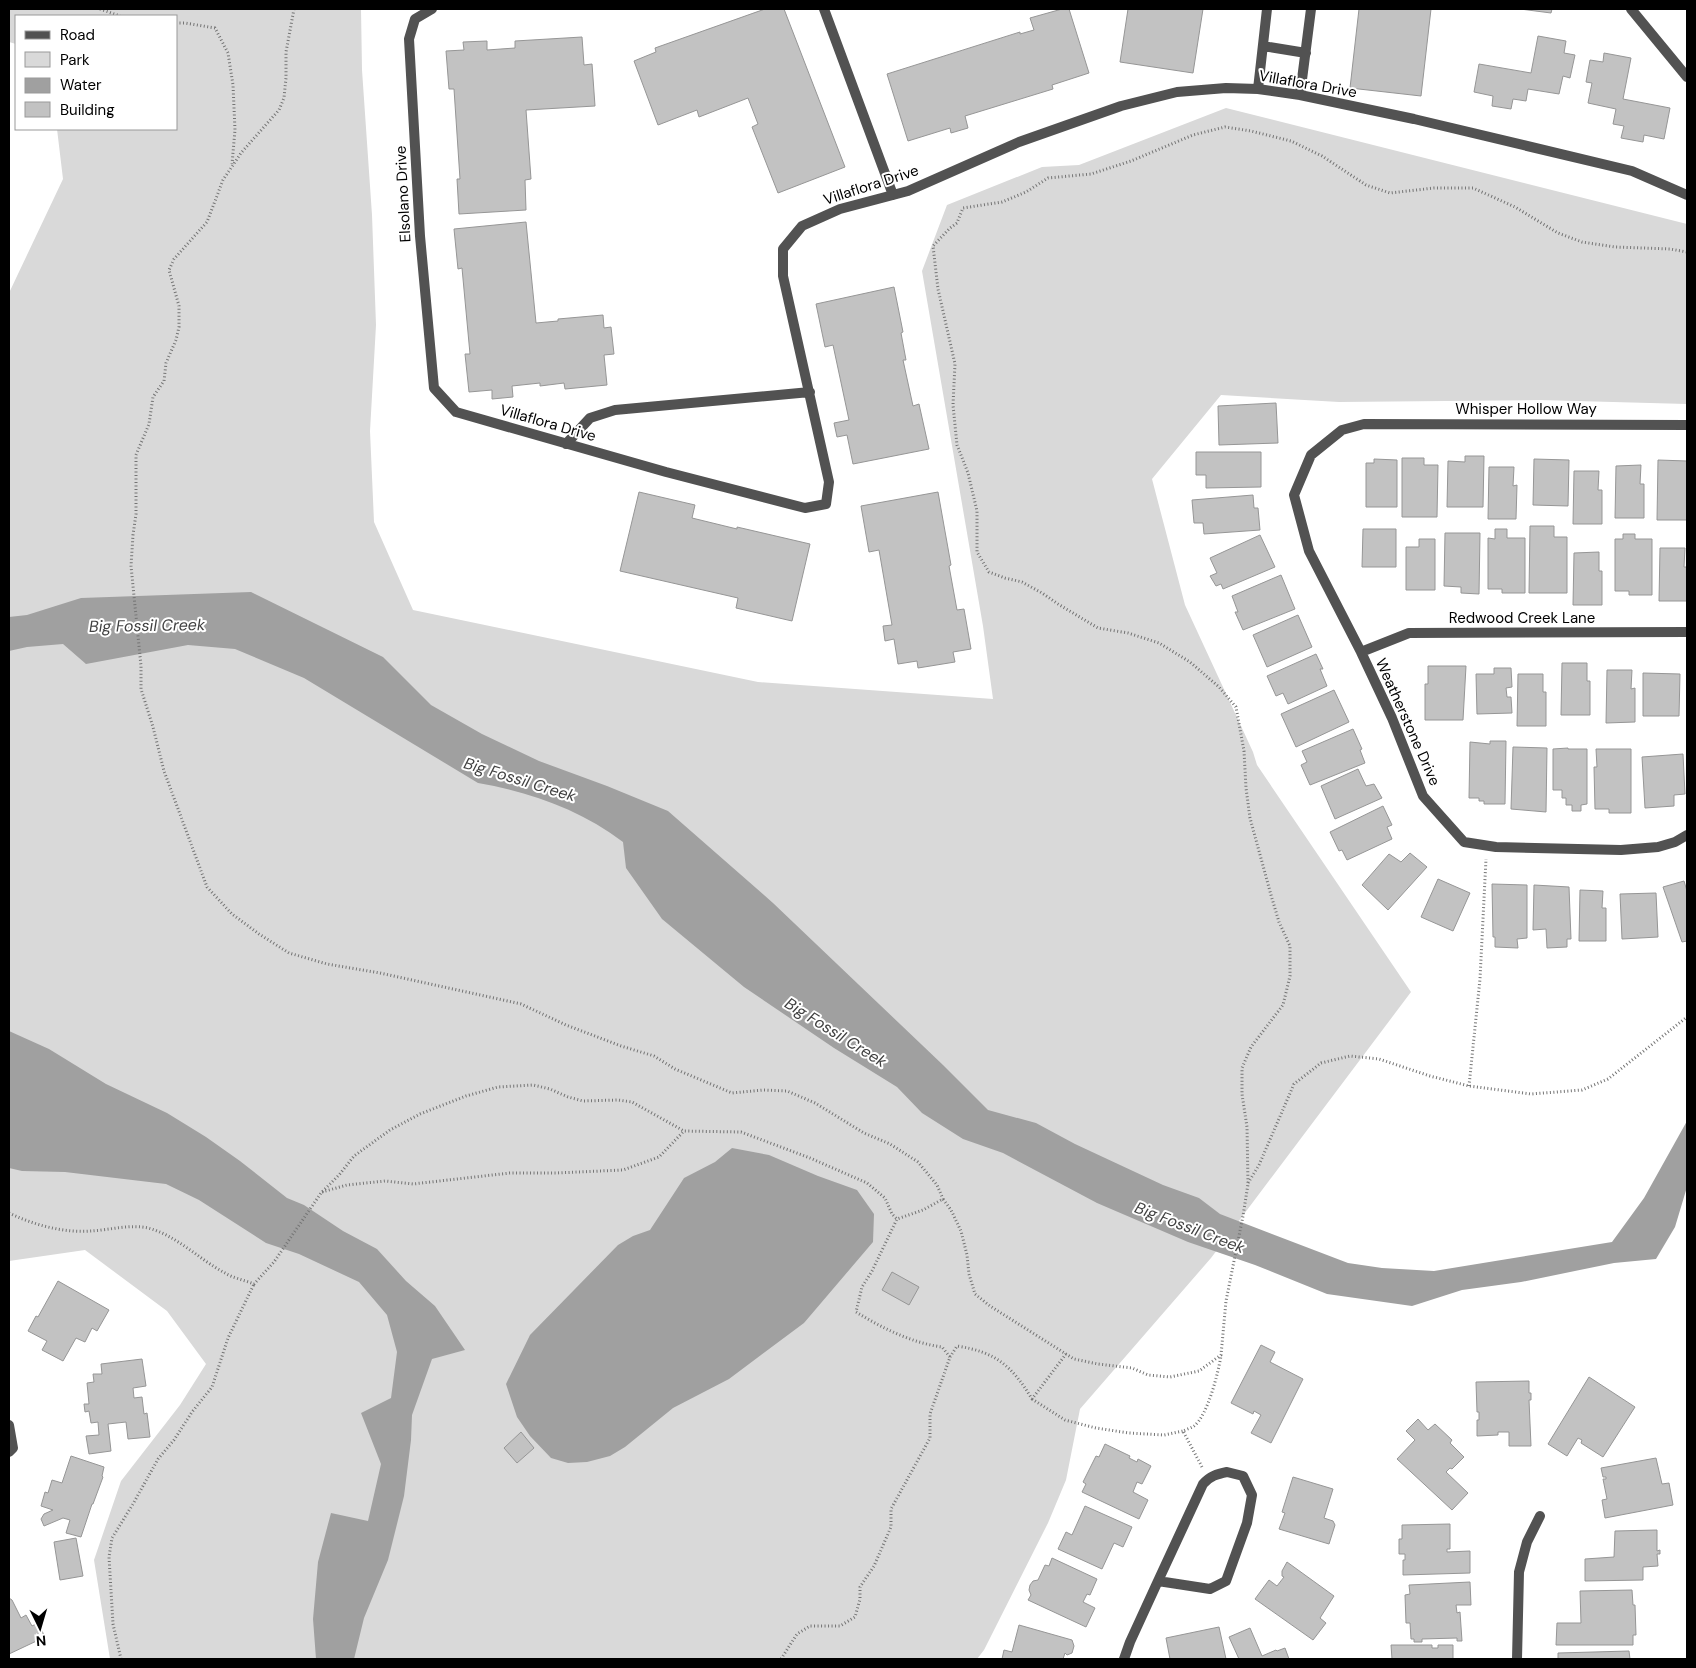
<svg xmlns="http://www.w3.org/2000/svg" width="1696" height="1668" viewBox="0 0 1696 1668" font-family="'DM Sans',sans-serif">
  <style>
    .green { fill: #d9d9d9 }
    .water { fill: #a0a0a0 }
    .building { fill: #c2c2c2; stroke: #969696 }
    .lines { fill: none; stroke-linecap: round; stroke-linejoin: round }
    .path { stroke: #747474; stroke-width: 3; stroke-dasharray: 1 2.5; stroke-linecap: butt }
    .lane { stroke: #525252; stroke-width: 10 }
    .street { stroke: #525252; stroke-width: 10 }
    .labels { text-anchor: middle; stroke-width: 4; stroke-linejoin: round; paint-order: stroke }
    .street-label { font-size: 15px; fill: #000; stroke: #fff }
    .water-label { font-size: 16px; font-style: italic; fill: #414141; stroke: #fff }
  </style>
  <rect width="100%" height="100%" fill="#fff"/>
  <path class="green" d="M9 9H361L362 70 372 215 376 325 370 431 374 522 413 610 758 682 993 699 983 626 922 271 947 205 1042 167 1079 165 1226 108 1687 224V404L1539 400 1339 402 1221 395 1152 479 1185 605 1253 752 1257 765 1411 992 1211 1258 1080 1409 1066 1480 1048 1523 984 1650 977 1659H110L94 1560 121 1481 180 1405 206 1364 167 1311 85 1250 9 1261V293L63 179 57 129H176V16H16V44L9 42Z"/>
  <path class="water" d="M251 592 383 657 431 705 482 734 539 761 607 786 668 811 773 903 943 1065 988 1110 1036 1123 1075 1144 1163 1185 1199 1198 1220 1214 1348 1263 1382 1268 1434 1271 1612 1242 1644 1198 1687 1121V1187L1675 1227 1656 1259 1614 1263 1521 1282 1462 1290 1412 1306 1327 1294 1255 1265 1188 1242 1097 1203 1003 1153 963 1139 922 1113 897 1087 834 1048 744 987 662 919 626 868 623 842C581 810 531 792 478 783L304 678 235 649 188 645 86 664 63 644 27 647 9 651V617L27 615 81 598Z
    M9 1031 49 1049 106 1084 167 1113 206 1137 240 1161 287 1198 304 1205 343 1231 377 1249 406 1281 435 1306 465 1350 432 1359 412 1415 411 1440 404 1496 388 1560 364 1618 354 1659H316L313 1619 318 1562 331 1513 368 1521 381 1464 361 1413 391 1398 397 1352 387 1315 359 1282 299 1254 266 1243 199 1200 166 1184 65 1172 22 1171 9 1168Z
    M732 1148 769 1155 818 1176 857 1190 874 1214 873 1242 804 1323 729 1379 673 1408 625 1447 610 1456 587 1462 568 1463 551 1458 530 1436 517 1417 506 1384 530 1335 618 1245 633 1236 650 1230 684 1178 715 1162Z"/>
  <path class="building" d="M765 9H784L845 167 778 193 752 127 758 124 748 98 699 117 697 110 658 125 634 61 656 52 655 48Z
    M1062 9H1069L1089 73 1052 85 1053 89 965 116 968 128 951 133 950 128 908 141 887 74 1020 32V34L1034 30 1030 18Z
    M1128 9H1203L1193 73 1120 62Z
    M1359 9H1431L1421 96 1350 88Z
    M1520 9H1552L1551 13Z
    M1538 36 1566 41 1564 53 1575 55 1570 78 1563 76 1559 94 1528 89 1526 101 1513 99 1511 109 1492 106 1493 96 1474 92 1479 64 1531 73Z
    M582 37 584 65 592 64 595 106 526 110 531 179 525 180 526 210 459 214 457 179H460L454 89H449L446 51 464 50 463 42 487 41V50L515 48V41Z
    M1604 53 1631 58 1623 99 1670 108 1664 139 1644 135 1643 142 1621 138 1624 126 1613 124 1616 109 1588 103 1592 83 1586 82 1590 60 1603 62Z
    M526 222 536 323 558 321V319L603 315 604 328 611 327 614 354 604 355 607 385 565 389 564 383 540 386V383L512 386 513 397 492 399V390L469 392 465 354H470L462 268 458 269 454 229Z
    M894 287 903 332 901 333 906 360H903L913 406 919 404 929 449 853 464 847 435 837 437 834 423 849 420 833 345 825 347 816 304Z
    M1276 403 1278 443 1219 445 1218 406Z
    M1196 452H1261V487L1206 488V475H1196Z
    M1465 456H1484L1483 507H1447L1448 461 1465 462Z
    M1402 458H1424V465H1438L1437 517H1402Z
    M1374 459 1397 460V507H1366V463H1374Z
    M1534 459 1569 460 1568 506 1533 505Z
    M1658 460 1687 461V520H1657Z
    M1641 465 1640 484H1644V518H1615L1616 466Z
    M1489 467H1514L1513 486 1517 485 1516 519H1488Z
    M1574 471H1599L1598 490H1602V524H1573Z
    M639 492 695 505 692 518 737 529V527L810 544 792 621 736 608 738 598 620 571Z
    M938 492 951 565 949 566 957 610 964 609 971 649 953 652 955 662 918 668 917 661 898 664 894 639 885 641 883 626 892 625 879 550 869 552 861 506Z
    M1253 495 1254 508H1258L1260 530 1204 534 1203 523H1194L1192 500Z
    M1530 526H1554V537H1567V593H1529Z
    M1363 529H1396V567H1362Z
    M1495 529H1507V538H1525V593H1502V589H1488V538L1495 539Z
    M1445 533H1480L1479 594 1461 593V587L1444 586Z
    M1623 534H1635V539H1652V595H1629V591H1615V539H1623Z
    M1260 535 1275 567 1223 589 1221 584 1216 586 1210 576 1217 573 1210 558Z
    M1419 539H1435V590H1406V547H1419Z
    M1660 548H1685L1684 567H1687V601H1659Z
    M1599 552V571H1602V605H1573L1574 553Z
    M1281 575 1295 609 1243 630 1235 612H1238L1232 596Z
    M1298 615 1312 647 1267 667 1253 635Z
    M1316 654 1323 669H1320L1327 686 1288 704 1283 693 1276 696 1267 676Z
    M1562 663H1587V681H1590V715H1561Z
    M1428 666H1466L1463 720H1425V684H1428Z
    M1494 668H1511L1512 687 1506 688 1507 697H1511L1512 713 1477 714 1476 674H1494Z
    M1607 670H1632L1631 689 1635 688V722L1606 723Z
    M1643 673 1680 674 1679 716H1643Z
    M1518 674H1543V692H1546V726H1517Z
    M1334 690 1349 722 1296 747 1281 714Z
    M1353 729 1362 749 1360 750 1365 763 1310 785 1301 765 1307 762 1302 751Z
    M1490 741H1506L1505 804H1484V801H1479V798H1469L1470 742 1490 744Z
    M1513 747 1547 748 1546 812 1511 809Z
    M1568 748V749H1587V804L1581 805V811H1572V805H1566V798H1562V790H1553V749Z
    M1596 749H1631V813H1609V809H1595L1594 767H1597Z
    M1683 754 1685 794 1674 795V806L1645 808 1642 757Z
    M1358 769 1366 786 1374 784 1382 798 1335 819 1321 786Z
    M1383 806 1392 825 1387 827 1392 839 1347 860 1342 850 1339 851 1330 832Z
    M1410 853 1427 867 1388 910 1362 885 1389 854 1401 862Z
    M1438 879 1470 893 1453 931 1421 917Z
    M1684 881 1687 891V941L1682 942 1663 887Z
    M1492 884 1527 885V938L1517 939 1518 948 1495 947V937H1493Z
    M1534 885 1569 887 1571 939H1567V947L1547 948 1546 929 1533 930Z
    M1580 890 1603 891 1602 908H1606V941H1579Z
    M1656 893 1658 937 1622 939 1620 894Z
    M892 1272 919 1287 909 1305 882 1290Z
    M58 1281 109 1310 97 1331 92 1328 85 1342 76 1338 63 1361 42 1350 47 1341 28 1331 36 1316 38 1317Z
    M1261 1345 1275 1352 1270 1362 1303 1379 1271 1443 1251 1433 1261 1415 1254 1411 1253 1414 1231 1403Z
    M142 1359 146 1386 133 1388 134 1398 142 1397 144 1414 147 1413 150 1437 128 1439 126 1422 108 1424 111 1451 89 1454 86 1436 99 1435 98 1422 91 1423 89 1411 85 1412 84 1404H89L87 1383 94 1382 93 1374H102L101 1364Z
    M1589 1377 1635 1407 1603 1457 1581 1443 1582 1440 1578 1438 1567 1456 1548 1444Z
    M1529 1381V1393H1531V1400H1529L1531 1446H1509V1432H1498V1435L1477 1436V1420H1479V1412H1477L1476 1382Z
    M1418 1419 1428 1430 1435 1424 1452 1440 1450 1443 1464 1457 1452 1469 1450 1468 1446 1472 1468 1493 1452 1510 1397 1459 1415 1440 1406 1431Z
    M521 1432 534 1448 517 1463 504 1448Z
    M1105 1444 1130 1456 1129 1458 1137 1462 1138 1459 1151 1466 1142 1484 1137 1482 1133 1492 1148 1500 1139 1519 1082 1492 1086 1484 1083 1482 1096 1456 1099 1457Z
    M71 1456 104 1467 102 1476 103 1477 93 1504H92L81 1537 66 1533 70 1520 63 1518 44 1526 41 1519 44 1514 53 1510 41 1506 45 1492 48 1493 52 1480 62 1483Z
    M1656 1458 1662 1484 1669 1483 1673 1505 1605 1518 1602 1500 1607 1499 1603 1479H1606V1477H1603L1601 1468Z
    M1293 1477 1333 1489 1324 1518 1333 1521 1335 1525 1329 1544 1279 1529 1285 1513 1282 1512Z
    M1085 1506 1132 1527 1123 1547 1114 1543 1102 1569 1058 1549 1066 1532 1072 1535Z
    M1450 1524V1549H1447V1552L1470 1551V1573L1403 1575V1560H1405V1554H1399V1539H1402V1525Z
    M1657 1530V1551L1660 1550V1554H1657L1658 1566 1643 1567V1580L1585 1581V1559L1614 1557 1615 1531Z
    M76 1538 83 1576 60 1580 54 1542Z
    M1052 1558 1097 1579 1090 1595 1087 1594 1083 1602 1095 1608 1086 1627 1028 1600 1031 1595 1029 1590 1030 1585 1033 1581 1038 1580 1045 1565 1049 1566Z
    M1287 1562 1334 1596 1320 1618 1326 1623 1313 1640 1255 1599 1269 1580 1277 1586 1284 1577 1282 1576V1571Z
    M1470 1582 1471 1605H1456L1457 1613 1460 1612 1462 1641H1457V1638L1422 1639V1642H1414V1639H1411L1410 1623H1406L1405 1595 1410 1594 1409 1585Z
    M1632 1590 1633 1605H1635L1636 1635H1633V1645H1556L1557 1623H1581L1580 1591Z
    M9 1598 12 1600 21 1618 26 1615 32 1626 38 1623 45 1637 9 1654Z
    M1019 1625 1072 1640 1074 1646 1072 1653 1067 1655 1065 1653 1063 1659H1002L1004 1650 1012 1652Z
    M1219 1627 1226 1659H1170L1166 1638Z
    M1250 1628 1262 1656 1276 1650 1277 1651 1285 1648 1289 1659H1239L1229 1637Z
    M1391 1645H1432V1648H1438V1645H1453V1659H1392Z
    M1629 1651 1630 1659H1558V1653Z"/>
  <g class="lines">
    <path class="path" d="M100 9 120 16
      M294 9 286 52V78L284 98 279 110 241 153 223 180 207 222 174 259 169 270 179 306V327L176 340 166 363 164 381 153 397 149 424 136 455V514L133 535 131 566 141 666V689L153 727 164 771 207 887 232 914 259 934 289 953 327 964 380 973 521 1004 566 1025 621 1046 654 1056 675 1069 732 1093 763 1090 787 1091 815 1103 864 1133 890 1144 918 1162 937 1185 943 1199
      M176 23H185L215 28 228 53 233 85 235 130 232 164
      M1469 1086 1480 979 1486 859
      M1248 1183 1259 1165 1294 1084 1321 1063 1350 1056 1379 1059 1430 1076 1469 1086 1531 1094 1582 1090 1608 1079 1687 1017
      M322 1192 347 1185 385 1181 413 1184 510 1173H556L623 1170 659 1157 684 1131
      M9 1213C34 1225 63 1233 91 1231 109 1230 131 1224 148 1228 176 1235 200 1260 225 1273 233 1278 244 1280 254 1284L274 1262 321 1193 339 1175 354 1156 390 1130 420 1114 466 1096 498 1087 533 1085 550 1089 568 1097 583 1101 618 1100 632 1102 684 1131 741 1132 810 1158 867 1183 885 1198 892 1214 897 1219
      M950 1357 957 1346C996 1352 1012 1366 1032 1399L1066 1354
      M1032 1399 1065 1420 1096 1428 1129 1433 1164 1435 1183 1431
      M1202 1467 1183 1431C1187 1429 1191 1428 1194 1426 1208 1415 1218 1373 1221 1356
      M121 1659 113 1624 109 1557 112 1538 133 1504 158 1459 174 1440 192 1412 212 1387 228 1338 254 1284
      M781 1659 797 1634 810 1626H840L855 1617 860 1599V1587L874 1566 891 1527V1509L930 1438V1414L950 1357 942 1347C912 1343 882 1328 856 1312L862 1287 872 1271 897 1219 923 1210 943 1199 951 1210 961 1231 967 1255 969 1274 975 1294 990 1306 1066 1354 1074 1359 1098 1364 1132 1368 1148 1375 1170 1377 1199 1371 1221 1355 1226 1301 1243 1216 1248 1184 1247 1127 1242 1094V1068L1251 1047 1283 1005 1290 976V946L1279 922 1271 895 1250 818 1246 788 1244 751 1236 707 1219 687 1190 662 1159 643 1128 633 1098 628 1058 604 1042 593 1022 582 1005 578 989 572 977 552V511L968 473 957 445 953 405 955 364 938 289 933 246 950 228 957 223 963 208 1002 202 1026 192 1048 178 1091 174 1131 161 1193 135 1225 127 1251 131 1291 141 1322 156 1366 185 1390 193 1434 188H1473L1515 207 1558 233 1582 242 1615 247 1670 249 1687 252"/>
    <path class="lane" d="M432 9 415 19 409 39 420 236 434 388 456 412 666 472 805 508 826 504 829 482 783 276V249L802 226 840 209 908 191 1019 142 1121 106 1177 92 1226 88 1258 89 1300 95 1414 119 1632 171 1687 195
      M824 9 893 195
      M1631 9 1687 77
      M1263 46 1306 53
      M1258 89 1267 9
      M1300 95 1311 9
      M566 444 590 418 615 410 810 392"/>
    <path class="street" d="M1687 425 1364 424 1342 430 1311 455 1294 495 1309 551 1361 652 1392 718 1423 796 1464 842 1496 847 1621 850 1658 847 1675 842 1687 835
      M1361 652 1409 633 1687 632
      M9 1425 13 1448 9 1452
      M1227 1472 1243 1476 1252 1495 1247 1523 1226 1581 1210 1589 1158 1581 1203 1484C1210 1476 1217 1474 1227 1472Z
      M1124 1659 1130 1642 1158 1581
      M1517 1659 1519 1572 1527 1542 1540 1516"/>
  </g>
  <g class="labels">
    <g class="street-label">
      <text transform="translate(1308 84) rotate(10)" y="5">Villaflora Drive</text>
      <text transform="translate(871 185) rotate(-18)" y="5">Villaflora Drive</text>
      <text transform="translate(403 194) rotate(-93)" y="5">Elsolano Drive</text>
      <text x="1526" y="414">Whisper Hollow Way</text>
      <text transform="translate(548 423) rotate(16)" y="5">Villaflora Drive</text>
      <text x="1522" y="623">Redwood Creek Lane</text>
      <text transform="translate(1408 722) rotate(66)" y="5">Weatherstone Drive</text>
    </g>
    <g class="water-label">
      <text transform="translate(147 625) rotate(-1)" y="6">Big Fossil Creek</text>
      <text transform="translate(520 779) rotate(17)" y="6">Big Fossil Creek</text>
      <text transform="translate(836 1032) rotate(32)" y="6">Big Fossil Creek</text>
      <text transform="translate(1190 1227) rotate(21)" y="6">Big Fossil Creek</text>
    </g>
  </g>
  <rect width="1696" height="1668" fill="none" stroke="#000000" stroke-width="20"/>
  <rect x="15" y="15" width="162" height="115" fill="#ffffff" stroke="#999999"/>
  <rect x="25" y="31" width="25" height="8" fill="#525252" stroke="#999999"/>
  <text x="60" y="40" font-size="15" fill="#000000">Road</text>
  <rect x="25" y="52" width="25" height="15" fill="#d9d9d9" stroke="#999999"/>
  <text x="60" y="65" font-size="15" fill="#000000">Park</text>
  <rect x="25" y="78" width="25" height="15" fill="#a0a0a0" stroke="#999999"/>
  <text x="60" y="90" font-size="15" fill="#000000">Water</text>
  <rect x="25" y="102" width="25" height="15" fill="#c2c2c2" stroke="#999999"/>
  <text x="60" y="115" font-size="15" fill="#000000">Building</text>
  <g transform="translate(40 1628) rotate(175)" stroke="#ffffff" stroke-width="4" paint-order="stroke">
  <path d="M0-4L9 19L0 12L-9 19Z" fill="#000000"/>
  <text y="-8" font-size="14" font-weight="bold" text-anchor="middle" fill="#000000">N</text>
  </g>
</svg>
